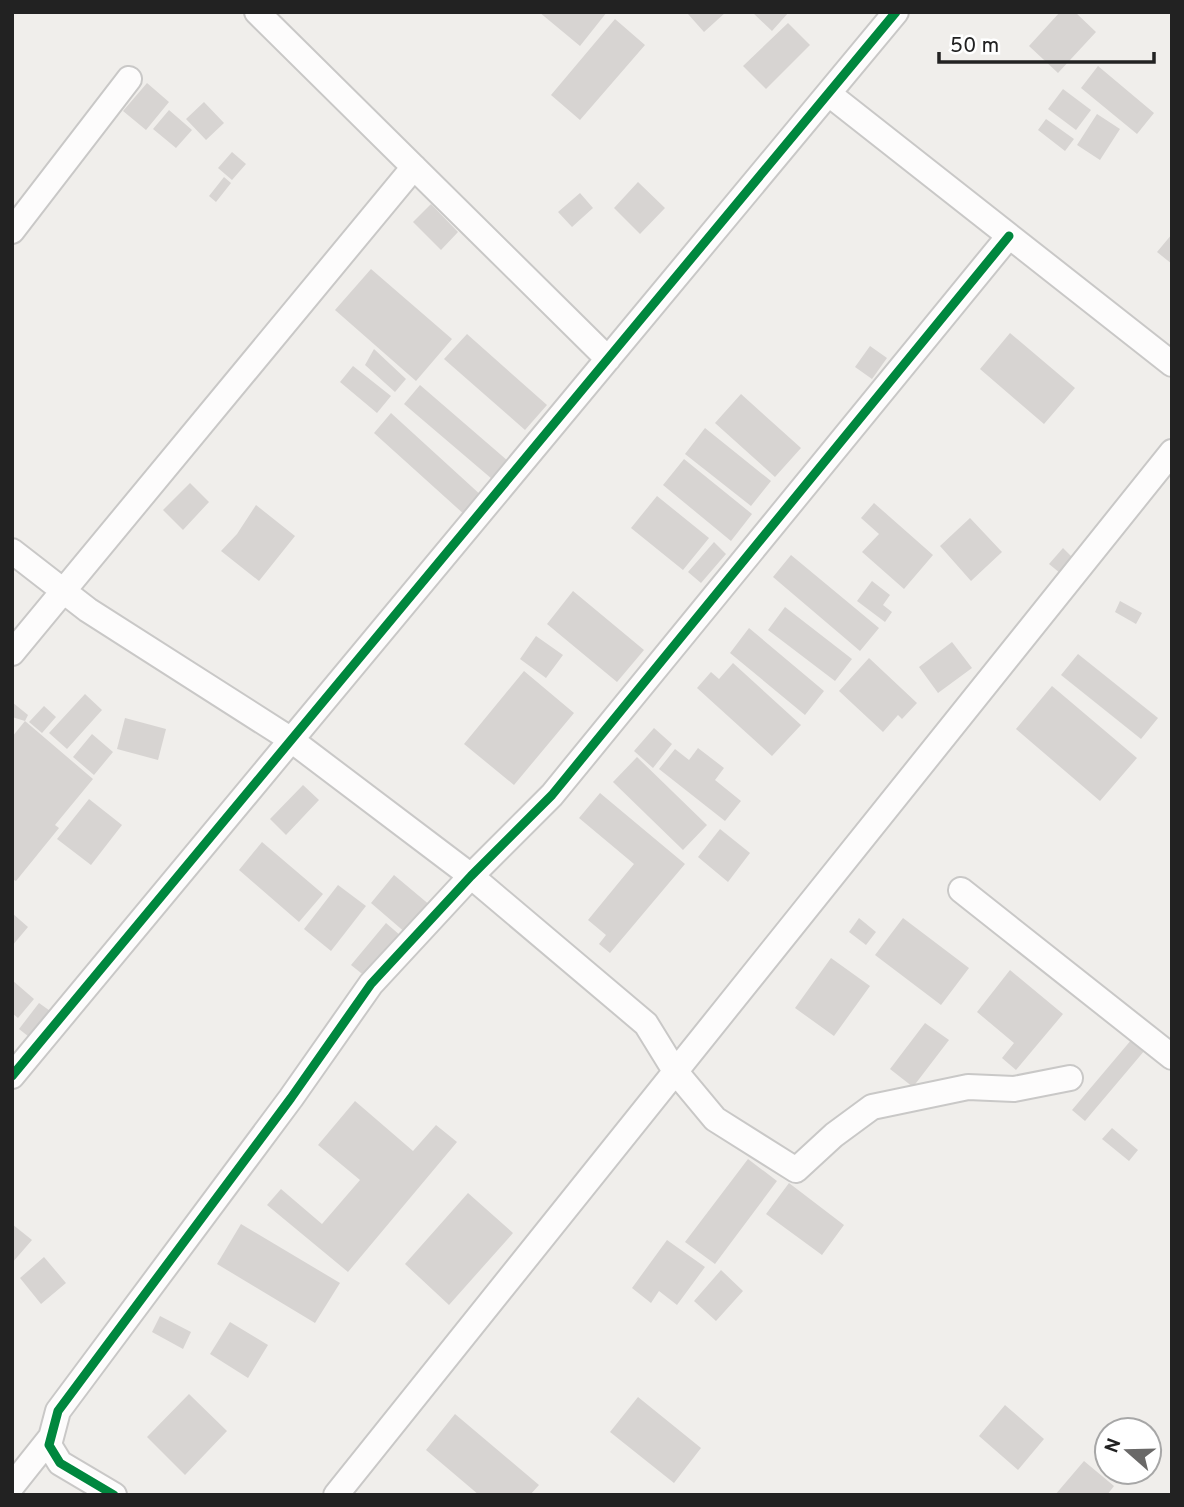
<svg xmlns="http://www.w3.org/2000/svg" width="1184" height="1507" viewBox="0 0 1184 1507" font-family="Overpass,sans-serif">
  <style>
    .building { fill: #d7d4d2 }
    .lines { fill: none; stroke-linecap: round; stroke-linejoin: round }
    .minor-casing { stroke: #c9c8c7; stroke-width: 28 }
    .minor { stroke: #fdfcfc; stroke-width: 24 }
    .cycleway-casing { stroke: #fff; stroke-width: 13 }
    .cycleway { stroke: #00873e; stroke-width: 9 }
  </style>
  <rect width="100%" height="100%" fill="#f0eeeb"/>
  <path class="building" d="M539 12H607L580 46Z
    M690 12H726L704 32 688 14Z
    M752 12H789L772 31Z
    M1060 12H1075L1096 32 1058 73 1029 46Z
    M615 19 645 45 580 120 551 95Z
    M788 23 810 45 766 89 743 66Z
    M1098 66 1154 113 1137 134 1081 88Z
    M147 83 169 102 146 130 123 111Z
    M1063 89 1091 110 1076 130 1048 109Z
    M204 102 224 123 206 140 186 119Z
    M169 110 192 130 176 148 153 129Z
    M1097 114 1120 129 1100 160 1077 145Z
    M1046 119 1074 139 1065 151 1038 130Z
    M232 152 246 164 232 180 218 168Z
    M224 177 231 183 216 202 209 196Z
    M638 182 665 208 640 234 614 208Z
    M580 193 593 208 572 227 558 212Z
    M431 204 458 232 441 250 413 222Z
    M1172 234V264L1157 252Z
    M371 269 452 339 416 381 335 310Z
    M1010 333 1075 388 1044 424 980 369Z
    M467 334 547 405 525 430 444 359Z
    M870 346 887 358 872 379 855 367Z
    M374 349 406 379 395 392 365 365Z
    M353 366 391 396 377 413 340 382Z
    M420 385 508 461 492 479 404 404Z
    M741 394 801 448 775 477 715 423Z
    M391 413 483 497 466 516 374 433Z
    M705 428 771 481 751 506 685 454Z
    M684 459 752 514 731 541 663 485Z
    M190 483 209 502 183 530 163 510Z
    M657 496 709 538 683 570 631 528Z
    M874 503 933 555 904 589 862 552 879 534 861 518Z
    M256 505 295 536 259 581 221 551 237 534Z
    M970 518 1002 552 971 581 940 546Z
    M714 542 726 554 701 583 688 572Z
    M1063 548 1073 558 1060 573 1049 564Z
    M791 555 879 628 860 651 773 577Z
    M872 581 890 595 883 605 892 612 885 622 857 601Z
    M573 591 644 650 617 682 547 624Z
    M1120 601 1142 613 1136 624 1115 612Z
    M785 607 852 659 835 681 768 630Z
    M749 628 824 691 805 715 730 653Z
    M536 636 563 655 546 678 520 659Z
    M952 642 972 668 938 693 919 667Z
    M1078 654 1158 718 1141 739 1061 675Z
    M869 658 917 703 902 719 898 715 883 732 839 691Z
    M733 663 801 725 772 756 697 688 711 672 719 679Z
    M524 671 574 713 514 785 464 744Z
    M1052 686 1137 758 1100 801 1016 729Z
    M85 694 102 710 67 749 49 733Z
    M12 702 28 715 25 721 12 717Z
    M44 706 56 717 42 733 29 722Z
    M125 718 166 729 158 760 117 749Z
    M25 721 93 779 55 825 59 828 16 881 12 879V737Z
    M654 728 672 744 653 768 634 751Z
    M92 734 113 752 94 775 73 757Z
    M698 748 724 768 715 780 741 801 725 821 659 769 675 749 689 760Z
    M637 757 707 825 683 850 613 782Z
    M303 785 319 800 286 835 270 819Z
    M600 793 685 864 610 953 599 944 606 935 588 920 634 864 579 818Z
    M89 799 122 825 91 865 57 839Z
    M720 829 750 853 728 882 698 857Z
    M262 842 323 894 299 922 239 870Z
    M394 875 431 906 407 934 371 903Z
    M338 885 366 906 331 951 304 929Z
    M12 913 28 927 12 946Z
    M859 918 876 932 866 945 849 932Z
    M903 918 969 968 941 1005 875 955Z
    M386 923 401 936 366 977 351 965Z
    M831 958 870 986 834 1036 795 1008Z
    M1010 970 1063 1014 1016 1070 1002 1058 1014 1043 977 1012Z
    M12 980 34 999 18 1018 12 1013Z
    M39 1003 53 1013 33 1040 19 1029Z
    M925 1023 949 1040 913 1087 890 1069Z
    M1132 1039 1145 1050 1085 1121 1072 1110Z
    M355 1101 413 1151 436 1125 457 1142 348 1272 267 1205 281 1189 322 1224 360 1180 318 1145Z
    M1112 1128 1138 1150 1129 1161 1102 1139Z
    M748 1159 777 1181 715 1264 685 1242Z
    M789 1183 844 1225 822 1255 766 1214Z
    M468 1193 513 1233 449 1305 405 1264Z
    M12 1224 32 1240 12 1263Z
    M241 1224 340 1283 315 1323 217 1264Z
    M667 1240 705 1267 677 1305 659 1291 651 1303 632 1288Z
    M44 1257 66 1283 41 1304 20 1278Z
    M721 1270 743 1291 716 1321 694 1301Z
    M160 1316 191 1332 183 1349 152 1332Z
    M230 1322 268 1345 248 1378 210 1354Z
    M189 1394 227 1431 185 1475 147 1437Z
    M638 1397 701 1448 674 1483 610 1432Z
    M1005 1405 1044 1439 1018 1470 979 1436Z
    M455 1414 539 1485 530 1495H479L426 1450Z
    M1084 1461 1114 1486 1107 1495H1055Z"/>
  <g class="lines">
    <g class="minor-casing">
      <path id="minor" d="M257 12 608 359
        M829 94 1172 364
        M12 231 129 79
        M12 551 88 610 290 739 471 876 646 1024 675 1071 715 1119 796 1170 834 1135 872 1107 968 1087 1014 1089 1070 1078
        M12 653 414 167
        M961 890 1172 1057
        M12 1076 896 12
        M12 1486 51 1437
        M114 1495 60 1463 49 1445 58 1411 291 1098 371 984 471 876 552 795 1009 236
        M336 1495 1172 452"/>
    </g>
    <use href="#minor" class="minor"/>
    <g class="cycleway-casing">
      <path id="cycleway" d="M12 1076 896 12
        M114 1495 60 1463 49 1445 58 1411 291 1098 371 984 471 876 552 795 1009 236"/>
    </g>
    <use href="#cycleway" class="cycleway"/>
  </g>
  <rect width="1184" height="1507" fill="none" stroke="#222222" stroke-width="28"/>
  <g transform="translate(1128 1451) rotate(290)"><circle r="33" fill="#ffffff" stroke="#a7a7a7" stroke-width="2"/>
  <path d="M0-5L12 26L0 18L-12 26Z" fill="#6a6968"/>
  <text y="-10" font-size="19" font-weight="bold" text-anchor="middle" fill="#222222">N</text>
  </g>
  <path d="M939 52v10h215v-10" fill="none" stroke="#222222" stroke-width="3.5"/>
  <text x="950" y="52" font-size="21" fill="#222222" stroke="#ffffff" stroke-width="5" paint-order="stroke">50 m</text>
</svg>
